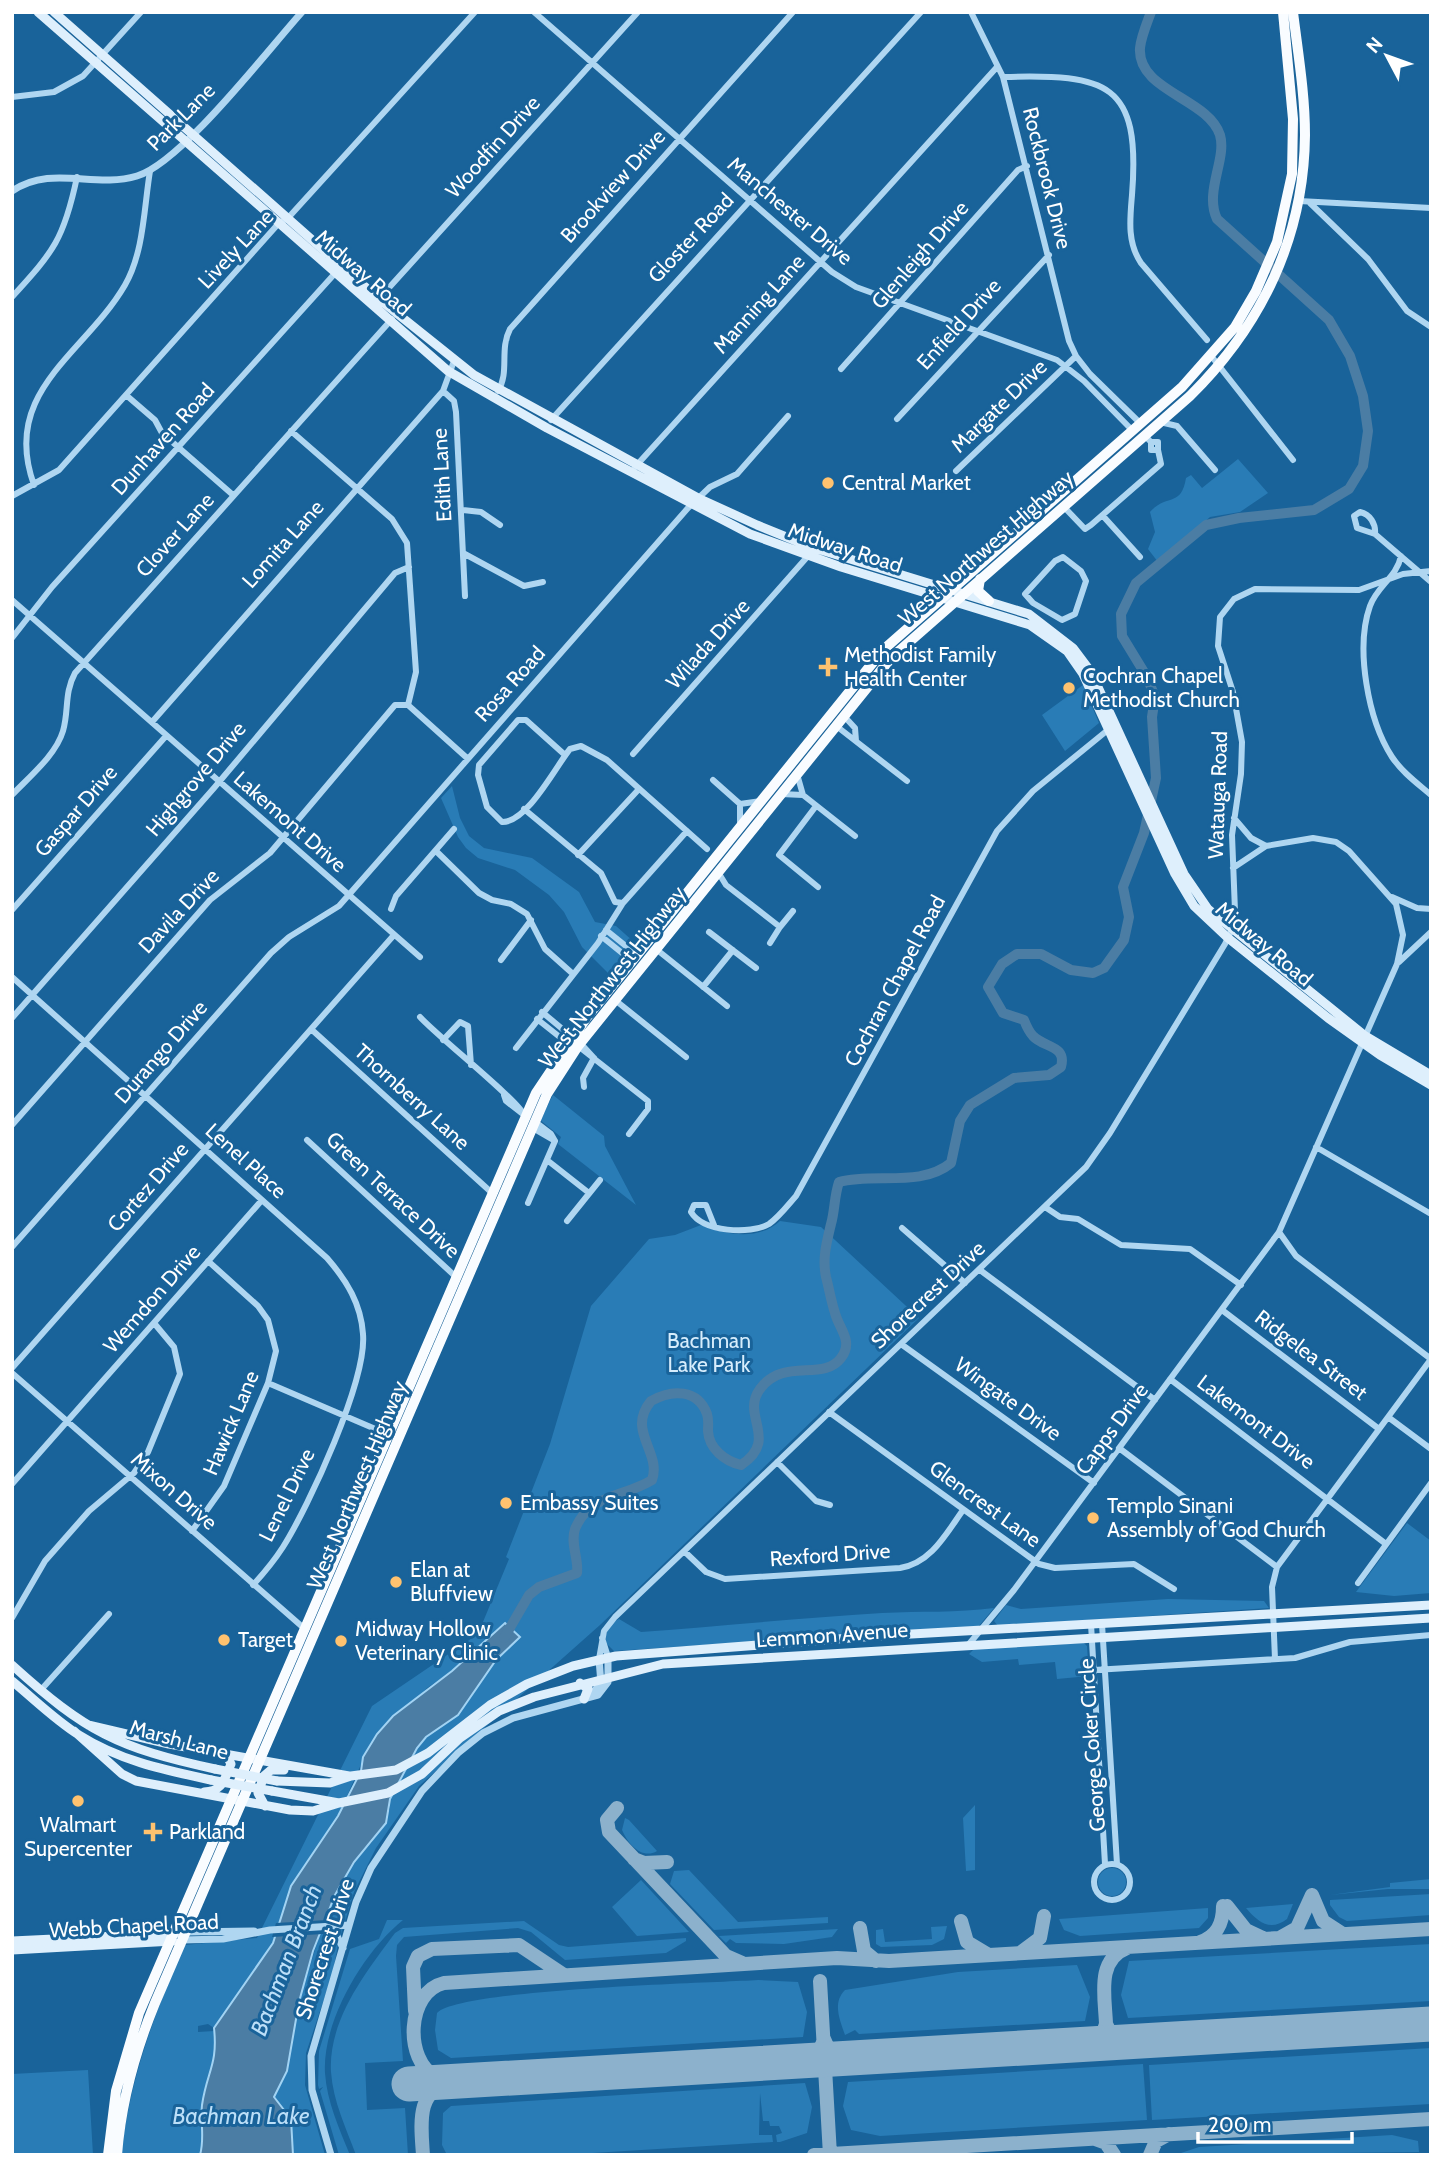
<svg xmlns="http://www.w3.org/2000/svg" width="1443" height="2167" viewBox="0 0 1443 2167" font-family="Cabin,sans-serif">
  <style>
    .green { fill: #297cb6 }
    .water { fill: #4b7da4; stroke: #a2d3f3; stroke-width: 2 }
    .pier { fill: #19639a }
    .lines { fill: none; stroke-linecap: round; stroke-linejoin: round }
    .river { stroke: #4b7da4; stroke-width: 10 }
    .taxiway { stroke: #8cb1cc; stroke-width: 14 }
    .runway { stroke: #8cb1cc; stroke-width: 35 }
    .minor { stroke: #afd6f1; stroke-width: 6 }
    .tertiary { stroke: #afd6f1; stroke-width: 7 }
    .secondary { stroke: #deeffc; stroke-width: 9 }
    .primary { stroke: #f9fcff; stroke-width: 10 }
    .secondary-bridge { stroke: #deeffc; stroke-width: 9 }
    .poi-dot { fill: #ffc26f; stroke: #19639a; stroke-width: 2.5 }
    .labels { text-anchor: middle; stroke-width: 6; stroke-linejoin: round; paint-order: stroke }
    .street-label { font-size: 21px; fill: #fff; stroke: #19639a }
    .poi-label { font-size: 21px; fill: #fff; stroke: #19639a; text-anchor: start }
    .park-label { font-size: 21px; fill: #d7edfc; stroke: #19639a }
    .water-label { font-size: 23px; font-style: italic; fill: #bcdff8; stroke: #19639a }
  </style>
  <rect width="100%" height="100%" fill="#19639a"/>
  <path class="green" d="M1238 459 1268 493 1240 512 1210 517 1158 562 1148 549 1155 532 1150 512C1167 493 1181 508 1186 478L1191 475 1202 488Z
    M1083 685 1099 723 1065 751 1042 715Z
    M452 786 460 818 469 836 484 848 532 858 579 892 595 922 616 926 634 942 609 974 582 947 564 912 549 895 515 870 478 858 466 848 458 837 441 798Z
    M553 1095 604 1136 605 1146 636 1205 558 1144 561 1137 540 1120Z
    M780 1221 821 1227 919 1318 600 1625 419 1786 376 1848 354 1892 338 1944 333 1972 306 2053 305 2085 325 2155H293L291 2119 274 2097 287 2071 299 2002 325 1917 354 1862 372 1842 390 1809V1799L417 1748 426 1737 458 1715 496 1660 520 1637 505 1624 452 1671 427 1688 367 1751 338 1816 291 1886 273 1943 214 2028 208 2024 198 2026V2032L214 2031C220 2059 205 2079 202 2106 200 2122 205 2138 200 2155H121C131 2075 153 2017 185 1945L257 1938 372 1706 478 1634 509 1559 506 1557 550 1444 591 1306 649 1239 675 1235 701 1225C727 1235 758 1241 780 1221Z
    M1407 1523 1431 1541V1593L1394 1596 1356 1592Z
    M1168 1599 1264 1601 1269 1608 998 1626 994 1621 1006 1605 1021 1609Z
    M994 1608 978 1627 614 1651 605 1642C606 1632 608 1623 619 1619L641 1632C722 1626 802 1618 882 1613 921 1611 957 1613 994 1608Z
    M1084 1643 1087 1646 1089 1676 1057 1679 1055 1662 1019 1665 1018 1659 982 1662 969 1654 974 1649Z
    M975 1805V1870L966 1871 963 1818Z
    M625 1818 629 1820 657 1851C642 1860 628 1844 622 1830Z
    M1098 1882a14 14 0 1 1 28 0a14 14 0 1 1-28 0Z
    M689 1870 738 1922 828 1917V1923L714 1930 670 1884 674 1871Z
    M1431 1879V1889H1388L1330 1895 1390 1887V1883Z
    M641 1880 689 1932 637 1936 612 1907Z
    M1431 1894V1915L1347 1921 1339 1917 1330 1905V1900Z
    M1293 1904 1287 1919C1270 1932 1258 1922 1246 1908Z
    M1208 1908V1918L1199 1928 1080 1936 1064 1930 1059 1919Z
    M387 1920H403C364 1951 322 2021 325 2073 327 2102 339 2128 350 2155H339L320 2091 323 2087 319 2089 318 2085 319 2051 350 1949 379 1939Z
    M524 1921 559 1945 568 1947 686 1938V1941L666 1953 565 1960 531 1932 518 1928 404 1937 397 1945 396 1956 403 2061 365 2063 367 2110 405 2108 408 2155H356C346 2128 333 2101 331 2072 328 2020 366 1972 395 1933L403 1928Z
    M947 1926 944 1939 932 1945 881 1947 876 1944V1930L883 1929 885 1942 932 1939 931 1927Z
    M838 1929 832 1937 784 1944 736 1943 730 1939 726 1943 719 1936Z
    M1431 1944V2001L1128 2018 1121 1995 1129 1961Z
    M1077 1965 1090 1997 1085 2021 859 2034 855 2030 845 2035C840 2020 832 2003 845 1990L958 1972Z
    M758 1980 798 1982 807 2012 803 2037 451 2058 438 2050 435 2030 437 2013C458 1989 711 1983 758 1980Z
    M1431 2048V2104L1152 2120 1149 2065Z
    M1143 2064 1147 2120 880 2136 851 2130 843 2106 848 2082Z
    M88 2070 93 2155H12V2074Z
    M805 2083 812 2107 807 2133 780 2142H777L776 2135 782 2133 779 2126H770L769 2121H763L760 2093 759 2135H772L773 2142 560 2155H447L442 2145 443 2113 451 2106Z
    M1392 2135 1418 2141 1419 2152 1175 2155 1199 2147Z"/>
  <path class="water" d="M505 1623 520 1637 496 1660 458 1715 426 1737 417 1748 390 1799 386 1823 354 1862 335 1895 313 1951 299 2002 287 2071 274 2097 291 2119 293 2155H200C205 2138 200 2122 202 2105 207 2071 218 2065 214 2028L273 1943 291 1886 338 1816 361 1771 363 1757 377 1734 393 1716 452 1671Z"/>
  <path class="pier" d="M328 1920 323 1934 272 1937 276 1923Z"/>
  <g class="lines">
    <path class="river" d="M504 1638 529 1595 539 1587 577 1573C579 1559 570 1544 575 1529 589 1494 625 1497 652 1480 662 1452 626 1431 651 1401 672 1389 698 1389 707 1414 709 1420 708 1425 708 1431 709 1449 725 1461 741 1465 780 1439 740 1416 760 1389 783 1357 823 1382 841 1358 854 1341 839 1329 835 1313 831 1301 829 1288 826 1277 822 1258 827 1241 831 1224 835 1210 834 1197 839 1182 875 1172 920 1188 951 1163L960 1121 970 1105 1014 1078 1049 1075 1061 1067C1067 1045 1044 1048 1033 1036 1029 1032 1026 1025 1024 1020L1003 1013 988 987 1002 964 1017 954H1041L1071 970 1093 973 1104 968 1124 940 1129 917 1123 887 1144 833 1156 778 1152 717 1155 697 1147 677 1122 636 1121 614 1136 583 1206 525 1239 518 1314 510 1349 489 1363 466 1368 431 1363 396 1350 356 1329 320 1217 219C1204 192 1227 159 1220 135 1208 98 1137 91 1140 48 1141 37 1147 23 1151 12"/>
    <path class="taxiway" d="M617 1808 607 1820 609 1832 726 1956 742 1963
      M634 1859 644 1863 667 1862
      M1312 1895 1323 1921 1343 1934
      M1227 1906 1246 1930 1263 1938
      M961 1921 967 1942 987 1954
      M860 1928 864 1951 876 1961
      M1281 1937 1297 1928 1312 1895
      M1200 1942C1217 1936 1223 1924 1223 1906
      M1020 1953 1040 1938 1044 1916
      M820 1981 830 2155
      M415 2011 413 1967 418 1956 432 1949 519 1945 564 1975
      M1106 2024C1105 1996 1096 1960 1127 1948
      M1063 2045 1095 2042 1103 2033 1106 2024C1115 2048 1139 2041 1160 2040
      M780 2060C800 2059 818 2062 824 2039 832 2064 857 2056 878 2055
      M501 2078C482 2079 453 2086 436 2077 404 2061 406 1992 444 1983L837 1958 889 1961 1431 1929
      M1095 2139 1106 2143 1114 2155
      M423 2155C421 2125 415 2087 454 2083
      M814 2155 1431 2119
      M1150 2155 1156 2141 1169 2134"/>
    <path class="runway" d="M409 2084 1431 2024"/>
    <path class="minor" d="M534 12 832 272 856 287 1057 360 1084 381 1132 430
      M1003 77C1107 74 1141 82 1132 195 1130 219 1127 242 1141 263L1207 340
      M12 97 54 92 83 76 141 12
      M1299 201 1431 208
      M1310 203 1368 259 1407 311 1431 327
      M12 297C54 251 64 239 77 177
      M377 301 638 12
      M1076 356 1090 374 1140 423
      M1212 357 1293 460
      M841 369 1018 170 1027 166
      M443 391 454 401 456 412 465 596
      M443 391 454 361
      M498 391C510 372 499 350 510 329L793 12
      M126 395 155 420 162 433 233 495
      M897 419 1049 255
      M551 420 921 12
      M1160 422 1177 426 1215 470
      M291 431 392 519 407 543 416 672 408 705
      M1144 435 1151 442V450H1158V442H1151
      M635 467 997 67
      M956 471 1076 356 1069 341 1003 77 971 12
      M34 485C0 391 85 354 125 285 144 252 144 207 150 171
      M12 496 59 470 279 223 288 218 475 12
      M1063 506 1085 529 1091 525 1161 464 1158 450
      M463 510 481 512 500 525
      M1103 516 1140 557
      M1375 534C1376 524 1370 514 1360 512L1354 516 1357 528 1375 534 1431 582
      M463 553 524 586 543 582
      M1401 556C1397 577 1377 586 1370 606 1355 648 1368 720 1392 757 1402 772 1417 783 1431 795
      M1063 557 1081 571 1086 581 1075 614 1062 620 1033 603 1025 594 1055 561Z
      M12 600 420 957
      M12 638 52 587 338 270
      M408 705 467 758
      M843 715 855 728 856 741
      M152 722 443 391
      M835 725 907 781
      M633 754 808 556
      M565 755 526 720H518L479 765 478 775 487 807 502 822C527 823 556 766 570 749L581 746 607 760 707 849
      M797 774 803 795 855 836
      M713 780 740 804
      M781 794 803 795
      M12 795C29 777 56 755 63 731 69 711 64 693 75 673L392 319
      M740 804V826
      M740 804 761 801
      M816 806 779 855 818 887
      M524 809 601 873 615 902 623 903
      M1234 818 1251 838 1266 846
      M436 851 479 893 492 900 511 904 527 914 545 949 573 974
      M578 855 639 789
      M718 872 726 885 780 927 770 943
      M1392 897 1417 908 1431 909
      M391 909 396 896 454 829
      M12 910 166 736
      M780 927 793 911
      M606 930 632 951 635 958
      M709 932 756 968
      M601 936 627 957 634 958
      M656 949 727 1006
      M501 960 531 920
      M1399 962 1431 932
      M12 977 327 1258C347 1281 361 1304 363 1334 367 1380 309 1506 283 1547 274 1561 264 1573 253 1585
      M703 987 733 950
      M615 1000 686 1057
      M542 1012 566 1032 569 1040
      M420 1017C437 1036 520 1102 524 1115
      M12 1018 214 788 395 573 409 567
      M537 1019 561 1038 569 1040
      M311 1029 491 1192
      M443 1040 460 1022 468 1026 471 1065
      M578 1046 648 1101V1109L629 1134
      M578 1046H583L594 1058
      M516 1048 598 943 623 903 687 831
      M584 1087 583 1078 594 1058
      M504 1095 506 1101 524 1115
      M534 1121 551 1134 555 1141
      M534 1123 536 1130 555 1141
      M12 1125 210 900 270 853 395 705H408
      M307 1140 455 1276
      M1316 1147 1431 1214
      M547 1160 589 1193
      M528 1203 555 1141
      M1045 1207 1060 1217 1078 1219 1121 1245 1190 1249 1241 1285
      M567 1221 600 1180
      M714 1225 706 1205H694L691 1212C703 1232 750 1235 769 1224 779 1217 788 1205 796 1196L997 831 1033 791 1109 729
      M902 1228 965 1283
      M1279 1232 1296 1256 1431 1359
      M12 1247 271 953 289 937 339 906 688 508 710 487 737 474 788 416
      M980 1270 1155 1400
      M1222 1310 1379 1429
      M901 1344 1094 1483
      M12 1368 394 935
      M12 1373 306 1630
      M1170 1379 1386 1544
      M268 1383 387 1434
      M829 1412 1039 1564 1055 1568 1134 1564 1174 1589
      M1388 1417 1431 1449
      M1119 1448 1277 1567
      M777 1462 816 1501 830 1505
      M12 1484 262 1200
      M192 1531 224 1486 268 1383 276 1351 268 1320 258 1306 208 1261
      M684 1551 706 1572 725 1579 900 1568C931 1563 946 1534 963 1510
      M1358 1583 1431 1483
      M12 1618 45 1561 89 1511 134 1473 148 1452 180 1374 174 1347 154 1323
      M1091 1624 1105 1864
      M1102 1624 1117 1864
      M602 1638 608 1657
      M969 1644 1014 1590 1279 1232 1397 964 1403 935 1396 904 1349 851 1336 842 1313 838 1266 846 1233 868
      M599 1659 604 1631 615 1617 1086 1167 1110 1133 1225 944 1233 927 1235 911 1232 835 1241 774 1242 742 1233 692 1218 646 1220 617 1234 599 1255 589 1359 590 1403 574 1431 571
      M1275 1659 1272 1587 1277 1567 1431 1359
      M1094 1670 1295 1658 1350 1642 1431 1635
      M40 1691 109 1614
      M1094 1882a18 18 0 1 1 36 0a18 18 0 1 1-36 0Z"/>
    <path class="tertiary" d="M12 191C52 164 94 189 137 176 181 163 267 51 302 12
      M591 1694 601 1684 599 1659
      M327 1927 337 1936 343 1948
      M185 1932 254 1931
      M182 1940 223 1939 270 1930 349 1925
      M331 2155 312 2090 311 2056 356 1902 371 1868 422 1791 458 1753 483 1733 513 1718 598 1695 608 1682V1657"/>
    <path class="secondary" d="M38 12 448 371 547 428 750 534 841 567 1030 625 1067 651 1083 674 1175 874 1194 906 1228 938 1328 1018 1380 1055 1431 1085
      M54 12 379 299 474 375 698 498 757 525 811 547 1029 614 1073 648 1091 672 1184 874 1208 909 1364 1035 1431 1075
      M12 1665C86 1732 118 1748 215 1769
      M12 1681C34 1699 55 1720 79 1735 120 1761 165 1770 211 1780
      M580 1683 588 1689 584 1699
      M88 1725 169 1744 349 1776
      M74 1731 122 1774 136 1781 290 1810 313 1811 339 1803
      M277 1781 330 1783 351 1776 396 1770 428 1753 490 1705 527 1684 573 1666 616 1656 876 1636 1431 1605
      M272 1791 339 1803 388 1793 422 1774 460 1738 499 1711 534 1697 663 1664 1431 1618
      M204 1792C223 1791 224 1780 231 1764L227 1756 221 1752
      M265 1806 258 1793 264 1776 271 1770H284
      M12 1941 180 1933
      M12 1950 173 1941"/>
    <path class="primary" d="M980 579 978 591 989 601
      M108 2155 116 2091 139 2013 536 1093 587 1017 883 650 1182 387 1235 327 1256 291 1277 242 1292 174 1293 119 1283 12
      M117 2155C121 2102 135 2052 155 2003L547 1094 578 1046 891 658 1190 396C1262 325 1304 237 1305 135 1305 94 1298 53 1293 12"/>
    <path class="secondary-bridge" d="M215 1769 277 1781
      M211 1780 272 1791"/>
  </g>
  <g class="poi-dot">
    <circle cx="828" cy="483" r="7"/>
    <path d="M824.5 656.5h7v7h7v7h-7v7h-7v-7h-7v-7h7z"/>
    <circle cx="1069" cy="688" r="7"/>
    <circle cx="506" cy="1503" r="7"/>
    <circle cx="1093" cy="1518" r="7"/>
    <circle cx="396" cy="1582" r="7"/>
    <circle cx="224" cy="1640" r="7"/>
    <circle cx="341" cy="1641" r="7"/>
    <circle cx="78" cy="1801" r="7"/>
    <path d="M149.5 1821.5h7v7h7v7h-7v7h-7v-7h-7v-7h7z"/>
  </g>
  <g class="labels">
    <g class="street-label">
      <text transform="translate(181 117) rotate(-45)" y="7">Park Lane</text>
      <text transform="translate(493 147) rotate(-48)" y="7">Woodfin Drive</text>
      <text transform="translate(1047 178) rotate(76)" y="7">Rockbrook Drive</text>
      <text transform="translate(613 186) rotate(-48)" y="7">Brookview Drive</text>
      <text transform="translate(790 211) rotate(40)" y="7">Manchester Drive</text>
      <text transform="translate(691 238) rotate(-47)" y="7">Gloster Road</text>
      <text transform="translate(236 249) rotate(-47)" y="7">Lively Lane</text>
      <text transform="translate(920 255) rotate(-49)" y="7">Glenleigh Drive</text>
      <text transform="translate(363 273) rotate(41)" y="7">Midway Road</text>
      <text transform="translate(759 304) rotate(-48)" y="7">Manning Lane</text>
      <text transform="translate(959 324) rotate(-48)" y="7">Enfield Drive</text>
      <text transform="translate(999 406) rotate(-44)" y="7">Margate Drive</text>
      <text transform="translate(163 439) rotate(-48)" y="7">Dunhaven Road</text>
      <text transform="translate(442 475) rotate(-93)" y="7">Edith Lane</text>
      <text transform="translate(175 535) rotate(-48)" y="7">Clover Lane</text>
      <text transform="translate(283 544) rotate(-48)" y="7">Lomita Lane</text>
      <text transform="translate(845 548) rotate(18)" y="7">Midway Road</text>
      <text transform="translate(986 548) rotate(-41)" y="7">West Northwest Highway</text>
      <text transform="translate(708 644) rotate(-48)" y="7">Wilada Drive</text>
      <text transform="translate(510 684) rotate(-48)" y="7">Rosa Road</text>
      <text transform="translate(196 779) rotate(-50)" y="7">Highgrove Drive</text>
      <text transform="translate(1218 795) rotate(-88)" y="7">Watauga Road</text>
      <text transform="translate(76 811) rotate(-49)" y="7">Gaspar Drive</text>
      <text transform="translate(290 822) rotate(41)" y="7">Lakemont Drive</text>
      <text transform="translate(179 911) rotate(-47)" y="7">Davila Drive</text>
      <text transform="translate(1264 944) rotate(40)" y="7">Midway Road</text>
      <text transform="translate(612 977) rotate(-52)" y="7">West Northwest Highway</text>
      <text transform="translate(895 981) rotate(-62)" y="7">Cochran Chapel Road</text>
      <text transform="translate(161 1052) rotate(-49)" y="7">Durango Drive</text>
      <text transform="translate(412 1097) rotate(42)" y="7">Thornberry Lane</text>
      <text transform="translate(246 1161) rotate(42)" y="7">Lenel Place</text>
      <text transform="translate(148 1187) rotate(-49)" y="7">Cortez Drive</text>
      <text transform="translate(393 1195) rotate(43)" y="7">Green Terrace Drive</text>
      <text transform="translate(928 1295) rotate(-43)" y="7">Shorecrest Drive</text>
      <text transform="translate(152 1299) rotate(-49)" y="7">Wemdon Drive</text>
      <text transform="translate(1311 1355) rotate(37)" y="7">Ridgelea Street</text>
      <text transform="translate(1008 1399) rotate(36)" y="7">Wingate Drive</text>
      <text transform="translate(1256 1422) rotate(37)" y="7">Lakemont Drive</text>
      <text transform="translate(231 1423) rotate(-67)" y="7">Hawick Lane</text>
      <text transform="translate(1112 1429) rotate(-54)" y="7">Capps Drive</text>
      <text transform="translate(357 1485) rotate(-67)" y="7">West Northwest Highway</text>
      <text transform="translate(174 1491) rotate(41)" y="7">Mixon Drive</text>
      <text transform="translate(287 1495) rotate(-64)" y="7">Lenel Drive</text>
      <text transform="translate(985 1504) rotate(36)" y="7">Glencrest Lane</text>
      <text transform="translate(830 1555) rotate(-4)" y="7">Rexford Drive</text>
      <text transform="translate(832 1635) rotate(-4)" y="7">Lemmon Avenue</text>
      <text transform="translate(179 1740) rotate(15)" y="7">Marsh Lane</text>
      <text transform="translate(1092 1745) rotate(-94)" y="7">George Coker Circle</text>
      <text transform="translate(134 1926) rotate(-3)" y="7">Webb Chapel Road</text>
      <text transform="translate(325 1949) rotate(-72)" y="7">Shorecrest Drive</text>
    </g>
    <g class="poi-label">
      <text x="842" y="490">Central Market</text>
      <text x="844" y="662">Methodist Family<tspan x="844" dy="24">Health Center</tspan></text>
      <text x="1083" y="683">Cochran Chapel<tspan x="1083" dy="24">Methodist Church</tspan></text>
      <text x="520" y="1510">Embassy Suites</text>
      <text x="1107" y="1513">Templo Sinani<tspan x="1107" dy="24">Assembly of God Church</tspan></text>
      <text x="410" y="1577">Elan at<tspan x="410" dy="24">Bluffview</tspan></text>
      <text x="355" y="1636">Midway Hollow<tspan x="355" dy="24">Veterinary Clinic</tspan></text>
      <text x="238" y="1647">Target</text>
      <text x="78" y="1832" text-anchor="middle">Walmart<tspan x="78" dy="24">Supercenter</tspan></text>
      <text x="169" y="1839">Parkland</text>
    </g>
    <g class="park-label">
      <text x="709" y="1348">Bachman<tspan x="709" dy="24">Lake Park</tspan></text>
    </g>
    <g class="water-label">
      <text transform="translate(286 1960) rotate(-69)" y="8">Bachman Branch</text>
      <text x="241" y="2124">Bachman Lake</text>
    </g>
  </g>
  <rect width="1443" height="2167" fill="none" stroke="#ffffff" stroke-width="28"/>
  <g transform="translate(1387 56) rotate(311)" stroke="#19639a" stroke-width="5" paint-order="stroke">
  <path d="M0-5L12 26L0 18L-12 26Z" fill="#ffffff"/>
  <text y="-10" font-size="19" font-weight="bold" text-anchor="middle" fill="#ffffff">N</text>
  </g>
  <path d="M1198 2132v10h154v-10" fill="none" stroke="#ffffff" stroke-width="3.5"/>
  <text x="1208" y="2132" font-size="21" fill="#ffffff" stroke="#19639a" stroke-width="5" paint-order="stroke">200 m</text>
</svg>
